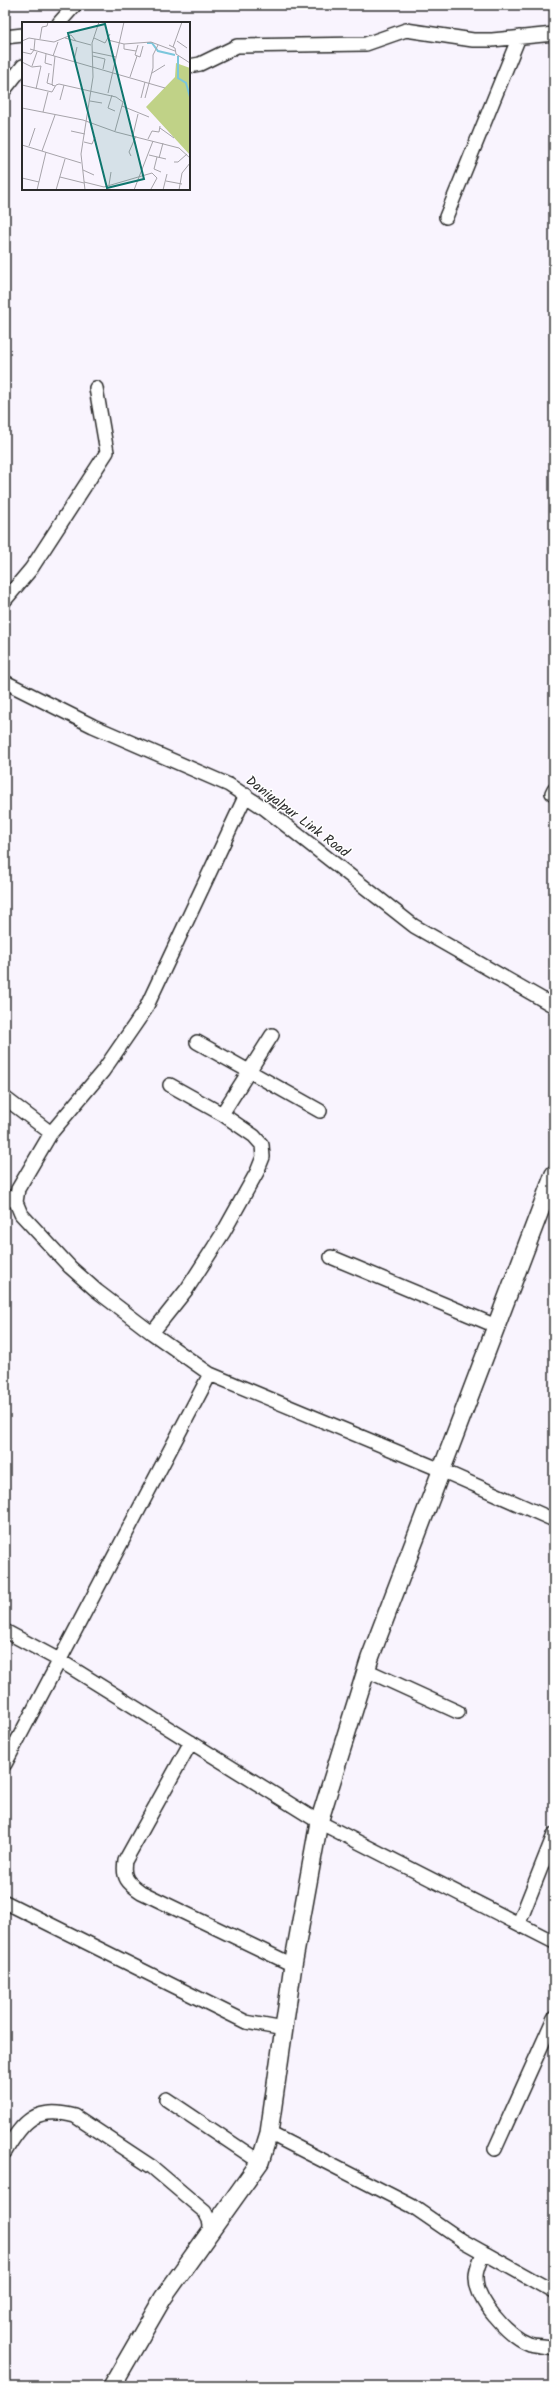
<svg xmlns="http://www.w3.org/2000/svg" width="559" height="2391" viewBox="0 0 559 2391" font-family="Kalam,sans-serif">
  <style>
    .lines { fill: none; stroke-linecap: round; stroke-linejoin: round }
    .minor-casing { stroke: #2b2b2b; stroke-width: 16 }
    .tertiary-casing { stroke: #2b2b2b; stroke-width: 20 }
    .minor { stroke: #fff; stroke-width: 13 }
    .tertiary { stroke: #fff; stroke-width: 17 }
    .labels { text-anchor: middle; stroke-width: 3; stroke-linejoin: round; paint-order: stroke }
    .street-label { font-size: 14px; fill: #2b2b2b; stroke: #fff }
    .inset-river { fill: none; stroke: #7cc7dc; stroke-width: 2 }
    .inset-road { fill: none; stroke: #a7a4aa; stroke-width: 1 }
    .view { fill: #0f766e; fill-opacity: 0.15; stroke: #0f766e; stroke-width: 2 }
    .inset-edge { fill: none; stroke: #2b2b2b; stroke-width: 2 }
  </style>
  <rect width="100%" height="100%" fill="#f9f4fe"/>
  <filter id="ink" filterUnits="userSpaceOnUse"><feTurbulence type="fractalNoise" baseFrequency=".025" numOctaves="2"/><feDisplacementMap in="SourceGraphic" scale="8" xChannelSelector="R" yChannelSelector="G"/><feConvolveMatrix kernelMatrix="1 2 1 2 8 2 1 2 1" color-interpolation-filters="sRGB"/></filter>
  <g filter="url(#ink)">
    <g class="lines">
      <g class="minor-casing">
        <path id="minor" d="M59 23 75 5
          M5 37 23 35
          M189 66 200 64 237 46 366 44 406 30 473 40H492L554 34
          M5 89 23 66
          M446 217 519 37
          M5 600 31 569 107 452 96 388
          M5 682 93 726 229 785 264 808 414 926 554 1006
          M552 793 554 789
          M246 795 145 1010 103 1071 51 1133 18 1189 16 1202 21 1214 70 1267 97 1291 152 1333 210 1374 441 1470 554 1520
          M197 1042 320 1111
          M5 1098 51 1133
          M222 1114 272 1035
          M5 1196 16 1202
          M331 1257 496 1326
          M152 1333 187 1289 223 1233 257 1172 263 1157 262 1145 254 1136 222 1114 170 1085
          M5 1631 59 1660 319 1822 554 1942
          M366 1670 458 1712
          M191 1742 125 1861C122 1878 128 1883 141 1892L293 1965
          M5 1764 210 1374
          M5 1902 246 2022 284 2029
          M519 1923 554 1835
          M166 2099 260 2162
          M269 2133 412 2206 463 2241 554 2292
          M495 2149 554 2018
          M5 2152C23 2121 36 2105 75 2116L152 2167 205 2212 209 2220 211 2231
          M483 2252C481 2260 476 2269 476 2276 475 2300 508 2336 529 2344 537 2346 546 2346 554 2348"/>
      </g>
      <g class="tertiary-casing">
        <path id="tertiary" d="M112 2386 163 2298 260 2162 269 2133 293 1965 319 1822 370 1658 554 1174"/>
      </g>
      <use href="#minor" class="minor"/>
      <use href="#tertiary" class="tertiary"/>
    </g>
  </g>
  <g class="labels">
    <g class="street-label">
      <text transform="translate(298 816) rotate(37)" y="5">Daniyalpur Link Road</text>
    </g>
  </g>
  <g transform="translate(22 22)">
    <rect width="168" height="168" fill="#f9f4fe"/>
    <path d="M154 41 168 46V133L124 85 153 55Z" fill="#c0d287"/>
    <path class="inset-river" d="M125 21H130L136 29 153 33M156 34V56L164 61 168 75"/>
    <path class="inset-road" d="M43 16 69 23M72 16 83 21 88 12M13 17 32 20 49 13 54 19M18 17 20 5 25 4 26 0M86 18 102 22 129 20 153 29M0 19 7 16 13 17 12 28M155 19 165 26M102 22V27L114 29M116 23 113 33 118 35 121 24M147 23 153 26 154 32 168 41M151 25 160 0M8 27 143 66M0 30 9 32 12 28M70 30 94 35M24 32 23 41 30 43M31 34 36 20M33 34 30 63 33 64M71 34 83 37 81 47M52 39 55 25M0 40 10 45 19 44 14 67M10 44 15 30M27 51 25 61 31 63M130 51 143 43M108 55 115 34M0 63 30 70 34 63 37 62 94 75 101 80 93 109M86 71 102 0M90 73 86 86 93 89M119 76 123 60M123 76 131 46V33L136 23M38 78 42 63M68 79 80 81M100 84 127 95M0 86 61 98 94 110 157 126 168 136M21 90 26 70M138 106 152 116M49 109 63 112M111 113 116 92M126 117 130 109 137 110 138 104M62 120 70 122 73 115M0 123 59 141M7 124 13 106M20 129 33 93M127 133 144 137M109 134 107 130 114 114M135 135 132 147 139 150M137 136 141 121M152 140H156L165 132M61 148 72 153M38 155 62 161M0 156 17 160M144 159 160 162M62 160 82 165 130 151 135 156 129 167M87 163 89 150M15 168 24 130M34 168 43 137M63 168 59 132 71 55 70 21 77 0M112 168 131 119M141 168 145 152M157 168 160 151 168 141"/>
    <path class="view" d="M83 2 122 157 85 166 46 11Z"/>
    <rect width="168" height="168" class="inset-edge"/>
  </g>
  <rect width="559" height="2391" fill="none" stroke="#fff" stroke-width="20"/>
  <rect x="10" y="10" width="539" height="2371" fill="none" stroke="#2b2b2b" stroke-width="1.5" filter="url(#ink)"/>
</svg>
